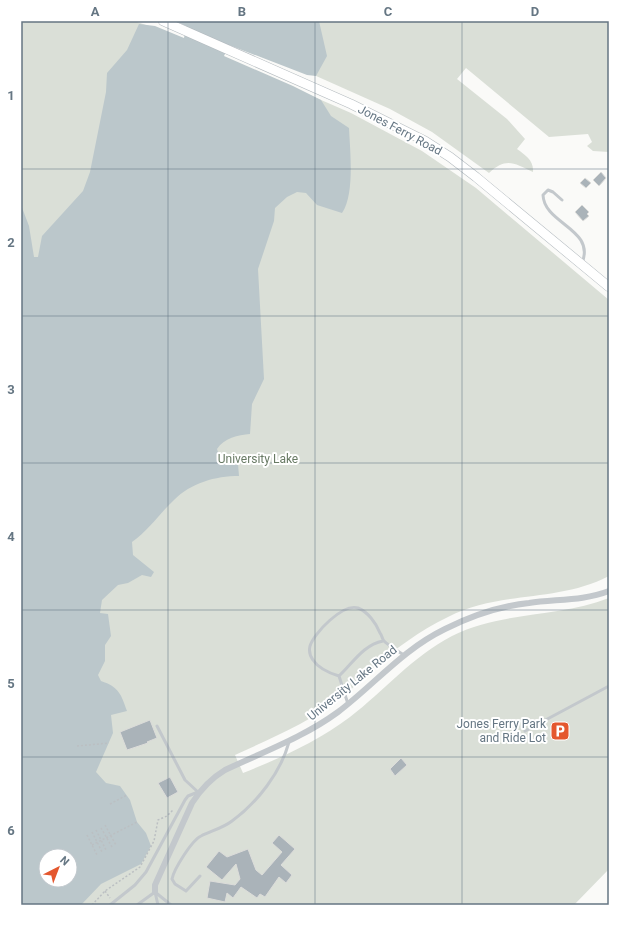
<svg xmlns="http://www.w3.org/2000/svg" width="630" height="926" viewBox="0 0 630 926" font-family="Roboto,sans-serif">
  <style>
    .green { fill: #dadfd7; fill-rule: evenodd }
    .water { fill: #bbc7cb; fill-rule: evenodd }
    .building { fill: #aab3b9; stroke: #dcdcda }
    .lines { fill: none; stroke-linecap: round; stroke-linejoin: round }
    .secondary-casing { stroke: #b3babf; stroke-width: 10 }
    .path { stroke: #bbbfc2; stroke-width: 1.5; stroke-dasharray: 2 2; stroke-linecap: butt }
    .lane { stroke: #c3c8cc; stroke-width: 3 }
    .street { stroke: #c3c8cc; stroke-width: 6 }
    .secondary { stroke: #fff; stroke-width: 9 }
    .grid { fill: none; stroke: #657683; stroke-width: 1; stroke-opacity: 0.55 }
    .labels { text-anchor: middle; stroke-width: 4; stroke-linejoin: round; paint-order: stroke }
    .street-label { font-size: 12px; fill: #657683; stroke: #fff }
    .park-label { font-size: 12px; fill: #687a64; stroke: #fff }
    .poi-label { font-size: 12px; fill: #657683; stroke: #fff; text-anchor: end }
    .neatline { fill: none; stroke: #657683; stroke-width: 1.5 }
    .grid-label { font-size: 13px; text-anchor: middle; font-weight: bold; fill: #657683 }
  </style>
  <rect width="100%" height="100%" fill="#fafaf8"/>
  <path class="green" d="M21 21H134L158 29 351 113 422 151 476 188 609 300V576C557 603 501 590 448 617 420 630 394 650 371 670 361 679 353 689 342 697 310 722 272 738 235 755L243 773C281 758 318 741 350 717 384 691 413 656 452 636 501 611 558 618 609 598V869L574 905H21ZM46 856H70V880H46Z
    M193 21H609V152L593 151 587 146 592 142 588 134 549 137 466 68 457 79 507 119 525 139 517 149C525 155 534 160 533 172 514 163 506 157 489 173L432 132 390 109Z"/>
  <path class="water" d="M175 21H319L327 56 316 76 307 75 229 45 224 56 293 86 321 100 331 116 349 128C350 150 355 194 342 213L317 205 306 193 297 192 287 197 275 208 274 221 258 269 264 379 252 404 250 434C238 435 224 438 217 449L219 455H225L238 464 239 476C215 476 191 483 174 500 159 514 149 530 132 542L133 555 154 572 151 577 142 575 128 583 118 585 102 600 100 613 108 614 111 636 105 645V661L98 675 101 681C119 687 121 694 127 711L111 715 113 733 96 772 106 783 120 786 130 800 137 822 146 833 151 846 141 864 101 884 81 905H21V205L29 226 34 257H38L42 236 83 191 90 172 106 92 107 73 127 50 139 24 155 26 184 38 186 26ZM46 856H70V880H46Z"/>
  <path class="building" d="M601 172 606 178 599 186 593 180Z
    M585 178 591 183 586 188 580 183Z
    M582 205 589 212 587 214 589 216 583 221 575 212Z
    M150 720 157 738 147 742 148 743 127 750 120 732Z
    M401 758 407 765 395 776 390 769Z
    M170 777 178 792 167 798 158 783Z
    M279 835 295 849 281 865 292 875 286 883 279 877 265 897 260 894 257 898 241 887 233 898 227 893 225 902 207 898 210 881 235 885 240 879 236 864 222 880 206 867 219 851 227 857 248 849 256 870 262 875 282 852 272 843Z"/>
  <g class="lines">
    <g class="secondary-casing">
      <path id="secondary" d="M163 21 351 104 425 141 450 157 476 177 609 287"/>
    </g>
    <path class="path" d="M77 746 109 743
      M110 804 127 795
      M105 825 116 845
      M101 828 112 847
      M96 830 106 850
      M92 832 102 852
      M87 835 97 855
      M92 845 137 822
      M105 891 110 898
      M92 905 105 891 140 867 154 841 158 820 167 816 173 810"/>
    <path class="lane" d="M562 200 553 192 548 190 543 195C544 224 596 229 582 263
      M383 641C363 645 353 663 339 676 329 673 319 669 313 660 310 656 309 650 310 646 314 633 343 603 358 608 368 612 376 623 380 633 382 635 382 639 384 641 389 646 398 651 404 655
      M339 676 348 704
      M525 731 609 686
      M200 876 186 891 175 884 172 879C174 869 192 840 201 836 211 831 223 828 232 821 257 803 281 772 289 742
      M155 892 171 905
      M155 892 158 905
      M110 905 135 885 146 872 185 800 188 796 198 792 185 780 157 726
      M137 905 155 892"/>
    <path class="street" d="M155 892V885L192 803C201 789 210 779 225 770 263 752 304 737 338 712 375 684 402 650 445 629 471 616 500 606 529 603 556 599 583 601 609 591"/>
    <use href="#secondary" class="secondary"/>
  </g>
  <path class="grid" d="M168 21V905M315 21V905M462 21V905M21 169H609M21 316H609M21 463H609M21 610H609M21 757H609"/>
  <defs>
    <g id="parking-square" transform="scale(1)"><rect x="-9" y="-9" width="18" height="18" rx="4" fill="#e4572e" stroke="#fff"/><path d="M-3.5-5.5H1a3.5 3.5 0 0 1 0 7H-1V5.5H-3.5ZM-1-3.4V-.6H.8a1.4 1.4 0 0 0 0-2.8Z" fill="#fff"/></g>
  </defs>
  <g fill-rule="evenodd">
    <use href="#parking-square" x="560" y="731"/>
  </g>
  <g class="labels">
    <g class="street-label">
      <text transform="translate(400 130) rotate(28)" y="4">Jones Ferry Road</text>
      <text transform="translate(352 683) rotate(-39)" y="4">University Lake Road</text>
    </g>
    <g class="park-label">
      <text x="258" y="463">University Lake</text>
    </g>
    <g class="poi-label">
      <text x="546" y="728">Jones Ferry Park<tspan x="546" dy="14">and Ride Lot</tspan></text>
    </g>
  </g>
  <rect width="630" height="926" fill="none" stroke="#ffffff" stroke-width="44"/>
  <g transform="translate(58 868) rotate(42)"><circle r="19" fill="#ffffff" stroke="#c1c8cd"/>
  <path d="M0-3L7 15L0 10L-7 15Z" fill="#e4572e"/>
  <text y="-6" font-size="11" font-weight="bold" text-anchor="middle" fill="#657683">N</text>
  </g>
  <rect x="22" y="22" width="586" height="882" class="neatline"/>
  <g class="grid-label">
    <text x="95" y="16">A</text>
    <text x="242" y="16">B</text>
    <text x="388" y="16">C</text>
    <text x="535" y="16">D</text>
    <text x="11" y="100">1</text>
    <text x="11" y="247">2</text>
    <text x="11" y="394">3</text>
    <text x="11" y="541">4</text>
    <text x="11" y="688">5</text>
    <text x="11" y="835">6</text>
  </g>
</svg>
